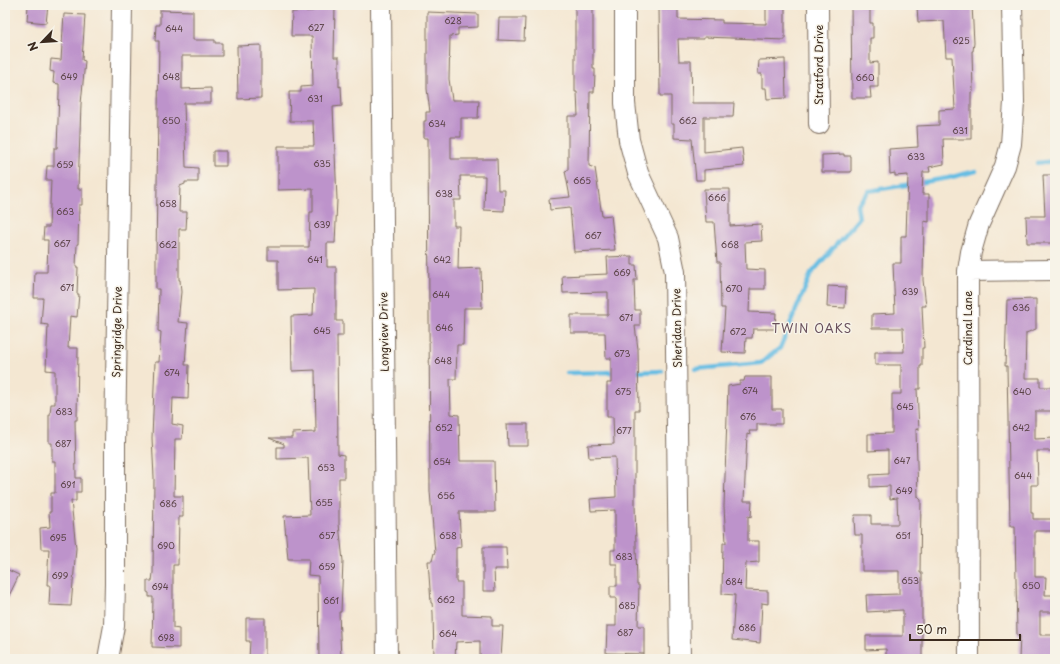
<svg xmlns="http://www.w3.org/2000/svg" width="1060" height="664" viewBox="0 0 1060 664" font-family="'Playpen Sans',sans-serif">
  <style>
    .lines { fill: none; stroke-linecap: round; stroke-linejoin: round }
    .stream { stroke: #66bde3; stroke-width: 4.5 }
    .building { fill: #bd93cb }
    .minor-casing { stroke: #7c6c5d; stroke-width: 22 }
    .minor { stroke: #fff; stroke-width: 20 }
    .labels { text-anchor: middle; stroke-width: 3; stroke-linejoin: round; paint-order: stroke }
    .number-label { font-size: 9px; fill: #5c4449 }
    .street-label { font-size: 11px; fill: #3b2a1e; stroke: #f7f3e8 }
    .neighbourhood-label { font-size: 12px; letter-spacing: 1px; fill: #684f5b; stroke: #f7f3e8 }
  </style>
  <rect width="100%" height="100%" fill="#f7f3e8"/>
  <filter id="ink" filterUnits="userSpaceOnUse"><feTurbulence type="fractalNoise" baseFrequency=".025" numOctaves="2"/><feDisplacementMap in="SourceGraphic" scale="8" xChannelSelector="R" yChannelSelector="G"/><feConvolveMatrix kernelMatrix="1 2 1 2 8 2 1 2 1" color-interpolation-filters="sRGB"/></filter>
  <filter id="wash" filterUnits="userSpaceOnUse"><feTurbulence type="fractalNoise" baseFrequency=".012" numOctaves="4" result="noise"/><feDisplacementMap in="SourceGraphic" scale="16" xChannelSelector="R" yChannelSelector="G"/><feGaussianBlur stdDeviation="0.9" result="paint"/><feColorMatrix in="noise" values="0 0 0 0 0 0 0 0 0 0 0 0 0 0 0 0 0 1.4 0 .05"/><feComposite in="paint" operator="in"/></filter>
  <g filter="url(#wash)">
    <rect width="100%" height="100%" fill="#f4e7d2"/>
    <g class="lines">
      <path class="stream" d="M1037 163 1055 161
        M696 369 761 363 780 348 811 274 859 218 857 205 869 191 948 178 976 171
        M634 372 662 371
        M567 373 616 372"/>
    </g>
    <g id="blocks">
      <path class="building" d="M28 5H48L46 23 27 21Z
        M313 5H335L334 57H339V87L341 86 342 106 333 107 337 200 335 243H327V267H336V321H343V336H337L338 454 344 455V478H339V524L343 561 341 612H339L341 659H319L318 576 308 575 309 559H288L284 516 310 515 308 458 277 459V447H284V444L269 438H292V433L316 432 315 370 292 371 291 316 313 315 314 289 278 290V260H268V247H309L310 212H313V189L278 190V146H314L313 121H290L289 92H301V87L313 86 312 36H291L292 12 313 11Z
        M575 5H593V69H595V74L594 92H590L589 166 595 168 602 216 611 215 615 250 574 252 570 208 550 210 549 199 570 197 565 171 568 170V116H578L577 92H575Z
        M659 5H678V19L722 20V23L766 24V5H785V40L704 37V39H678L679 61H691L692 103H734L733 117H704V152L742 148 744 166 704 170V180H696L692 139 674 138V124H671V96H660Z
        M851 5H870V23H873V38H870V63L878 62V87H870L871 98H852Z
        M972 5 974 43 973 51H972L973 92H971V139H943L944 164 929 167 930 172H923L922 194H929V222L924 221 923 280 926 306H922L924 348H922V366H920V389H917L919 430 916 429 918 497 921 500 920 573H922V659H886V649L866 650V636H903V610L867 612 866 595 899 594V571H862V535H855L854 519 855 515H871V524H898L897 498 890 499V486L870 487V475L888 474V450L868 451V434L892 433V394H901V365H875V352H904L903 328H872V314L895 313 893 263H901V236H906L908 175 895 176V173L890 174 889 149 918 147 917 126 939 125V110L955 109 952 57H946L944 21 918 22 917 6Z
        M160 10 193 11V40H215V43H222V56H182V89L211 88V103H184L186 167 198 168V182H185V184L180 186 179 212H187L186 229H179V280H180L181 292 178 322 188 323 185 365H189L188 399 173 398 172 424 183 426 182 439H175L174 496H183V517H179L178 565H173V628L179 629V648L152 647 153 597H149V593L147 592V581H152L153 573 154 477 152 438 155 362H159L161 332 158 331 159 289H156V257L159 41H155L156 25H160Z
        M427 12 478 14V27L458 28V35L450 36 449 79 452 100H479L478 118H461V137H451V159H497L498 190H505L504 211 484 210 485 176H460L461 200H454V226H459L458 269 481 268 482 308H464L463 345H457L456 379H450L451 414 459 415 460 461H494L495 512H459L461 547 456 548V582H462V615L492 616V626H503L501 659H480V641L456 642 455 659H434L433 613 432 603H431L428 561H432L434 553H435L430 491 428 138H424V121H426V112H430L427 89Z
        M64 14 85 15 82 60 85 61 81 104 78 189H82V205H79L78 244H77L76 267H78L77 294H79L77 317 70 316 68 348H78L77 420H75L76 478H81V492H76V501H71L76 548 71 606 49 605 50 585H47L49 549H41L40 528 50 527 49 512H51V493H55V461H52V443H49V415H50L51 404H55V371L46 370 48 325 41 324 43 298H34L35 272H47L48 240H43L44 227H49L51 180H46L47 166H54V148H57L59 93V84L53 83 54 72 50 71 51 59 61 60Z
        M499 18H525L524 41 498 40Z
        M261 45V98L238 99 237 46Z
        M785 59 786 98 767 99 766 88H762V74H758L759 60Z
        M213 151H226V166H213Z
        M844 154V156H851V172H822V155Z
        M1043 175H1055V243H1027L1026 216H1045Z
        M704 189H730V226L761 224 762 241 745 242 746 269 765 270V289H750L749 312 776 313 775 329H753L752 338H746L745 353 722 352 725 308H721L720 262H717L714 222H706Z
        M632 256V265H636L637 280H634L635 310H640V326H635L638 349 639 410H635V504L637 585H639L638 626H644V654L606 653 607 626H616V598H610V586H617V564H611V550H615V510L591 511 590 499 616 497 615 457 589 458 588 445 614 444 613 417H607V383H611V358H606L605 333H571V315H608V292L563 293 562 276 608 274 607 257Z
        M828 286 846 287 845 308 827 307Z
        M1036 299V329L1026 333 1025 378H1040V387H1055V411H1035V439L1055 438V451H1037L1038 485H1031V513H1033V519H1055V531H1035V577H1046L1045 595H1055V612H1040V635H1055V659H1019L1020 635H1017L1015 526H1010L1007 366H1005L1007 300Z
        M745 377H772V409H782V424H757V431H749L750 435 747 434 744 501H752L751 517 748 516V541H759V562L746 563 745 590 768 591V604L762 603 760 643 732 640 735 595 722 594 723 543H726L724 506 728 386 740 384V381H744Z
        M507 424H528V446H508Z
        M483 547H506L507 569H494L495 591H483Z
        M8 570 19 575 5 604V577Z
        M246 618H265V659H249L250 641H246Z"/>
    </g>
  </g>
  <g filter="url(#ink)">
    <use href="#blocks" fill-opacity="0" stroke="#7c6c5d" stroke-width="1"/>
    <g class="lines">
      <g class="minor-casing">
        <path id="minor" d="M381 5 387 659
          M625 5V103L629 140 638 173 668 238 675 272 680 659
          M818 5 819 124
          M968 271 1055 270
          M108 659 114 626 115 584V445L122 5
          M969 659 968 271 971 252 979 224 1005 166 1011 144 1014 102 1012 5"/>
      </g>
      <use href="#minor" class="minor"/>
    </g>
  </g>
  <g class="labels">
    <g class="number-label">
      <text x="453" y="24">628</text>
      <text x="316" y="31">627</text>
      <text x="174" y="32">644</text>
      <text x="961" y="44">625</text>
      <text x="69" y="80">649</text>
      <text x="171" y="80">648</text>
      <text x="865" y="81">660</text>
      <text x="315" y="102">631</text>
      <text x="171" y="124">650</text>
      <text x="688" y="124">662</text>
      <text x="437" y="127">634</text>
      <text x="960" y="134">631</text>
      <text x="916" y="160">633</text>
      <text x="322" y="167">635</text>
      <text x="65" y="168">659</text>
      <text x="582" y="184">665</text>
      <text x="444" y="197">638</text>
      <text x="717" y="201">666</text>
      <text x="168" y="207">658</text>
      <text x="65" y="215">663</text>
      <text x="322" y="228">639</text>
      <text x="593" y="239">667</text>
      <text x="62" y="247">667</text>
      <text x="168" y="248">662</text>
      <text x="730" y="248">668</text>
      <text x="315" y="263">641</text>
      <text x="442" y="263">642</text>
      <text x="622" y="276">669</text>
      <text x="67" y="291">671</text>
      <text x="734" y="292">670</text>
      <text x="910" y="295">639</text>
      <text x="441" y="298">644</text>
      <text x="1021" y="311">636</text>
      <text x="626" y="321">671</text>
      <text x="444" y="331">646</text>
      <text x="322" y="334">645</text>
      <text x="738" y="335">672</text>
      <text x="622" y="357">673</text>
      <text x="443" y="364">648</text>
      <text x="172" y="376">674</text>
      <text x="750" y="394">674</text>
      <text x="623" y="395">675</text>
      <text x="1022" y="395">640</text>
      <text x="905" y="410">645</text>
      <text x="64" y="415">683</text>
      <text x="748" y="420">676</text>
      <text x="444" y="431">652</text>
      <text x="1021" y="431">642</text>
      <text x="624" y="434">677</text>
      <text x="63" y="447">687</text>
      <text x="902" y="464">647</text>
      <text x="442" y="465">654</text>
      <text x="326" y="471">653</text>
      <text x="1023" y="479">644</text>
      <text x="68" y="488">691</text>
      <text x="904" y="494">649</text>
      <text x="446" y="499">656</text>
      <text x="324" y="506">655</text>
      <text x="168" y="507">686</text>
      <text x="327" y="539">657</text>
      <text x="448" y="539">658</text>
      <text x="903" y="539">651</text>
      <text x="58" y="541">695</text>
      <text x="166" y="549">690</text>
      <text x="624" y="560">683</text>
      <text x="327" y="570">659</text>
      <text x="60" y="579">699</text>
      <text x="910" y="584">653</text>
      <text x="734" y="585">684</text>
      <text x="1031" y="589">650</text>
      <text x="160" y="590">694</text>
      <text x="446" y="603">662</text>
      <text x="331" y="604">661</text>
      <text x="627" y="609">685</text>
      <text x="747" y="631">686</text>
      <text x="625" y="636">687</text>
      <text x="448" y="637">664</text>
      <text x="166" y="641">698</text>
    </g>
    <g class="street-label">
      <text transform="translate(819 65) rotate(-90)" y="4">Stratford Drive</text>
      <text transform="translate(677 328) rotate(-91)" y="4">Sheridan Drive</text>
      <text transform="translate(968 328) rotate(-90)" y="4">Cardinal Lane</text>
      <text transform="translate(117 332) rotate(-89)" y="4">Springridge Drive</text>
      <text transform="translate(384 332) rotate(-91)" y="4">Longview Drive</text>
    </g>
    <g class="neighbourhood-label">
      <text x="812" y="333">TWIN OAKS</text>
    </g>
  </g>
  <rect width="1060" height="664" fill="none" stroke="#f7f3e8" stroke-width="20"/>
  <g transform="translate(42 42) rotate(245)" stroke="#f7f3e8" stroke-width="3" paint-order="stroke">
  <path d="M0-3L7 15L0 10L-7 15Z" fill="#3b2a1e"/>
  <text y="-6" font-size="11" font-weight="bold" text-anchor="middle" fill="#3b2a1e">N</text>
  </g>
  <path d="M910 634v6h110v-6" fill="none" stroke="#3b2a1e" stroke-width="2"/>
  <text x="916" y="634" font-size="12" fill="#3b2a1e" stroke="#f7f3e8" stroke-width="3" paint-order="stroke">50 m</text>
</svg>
